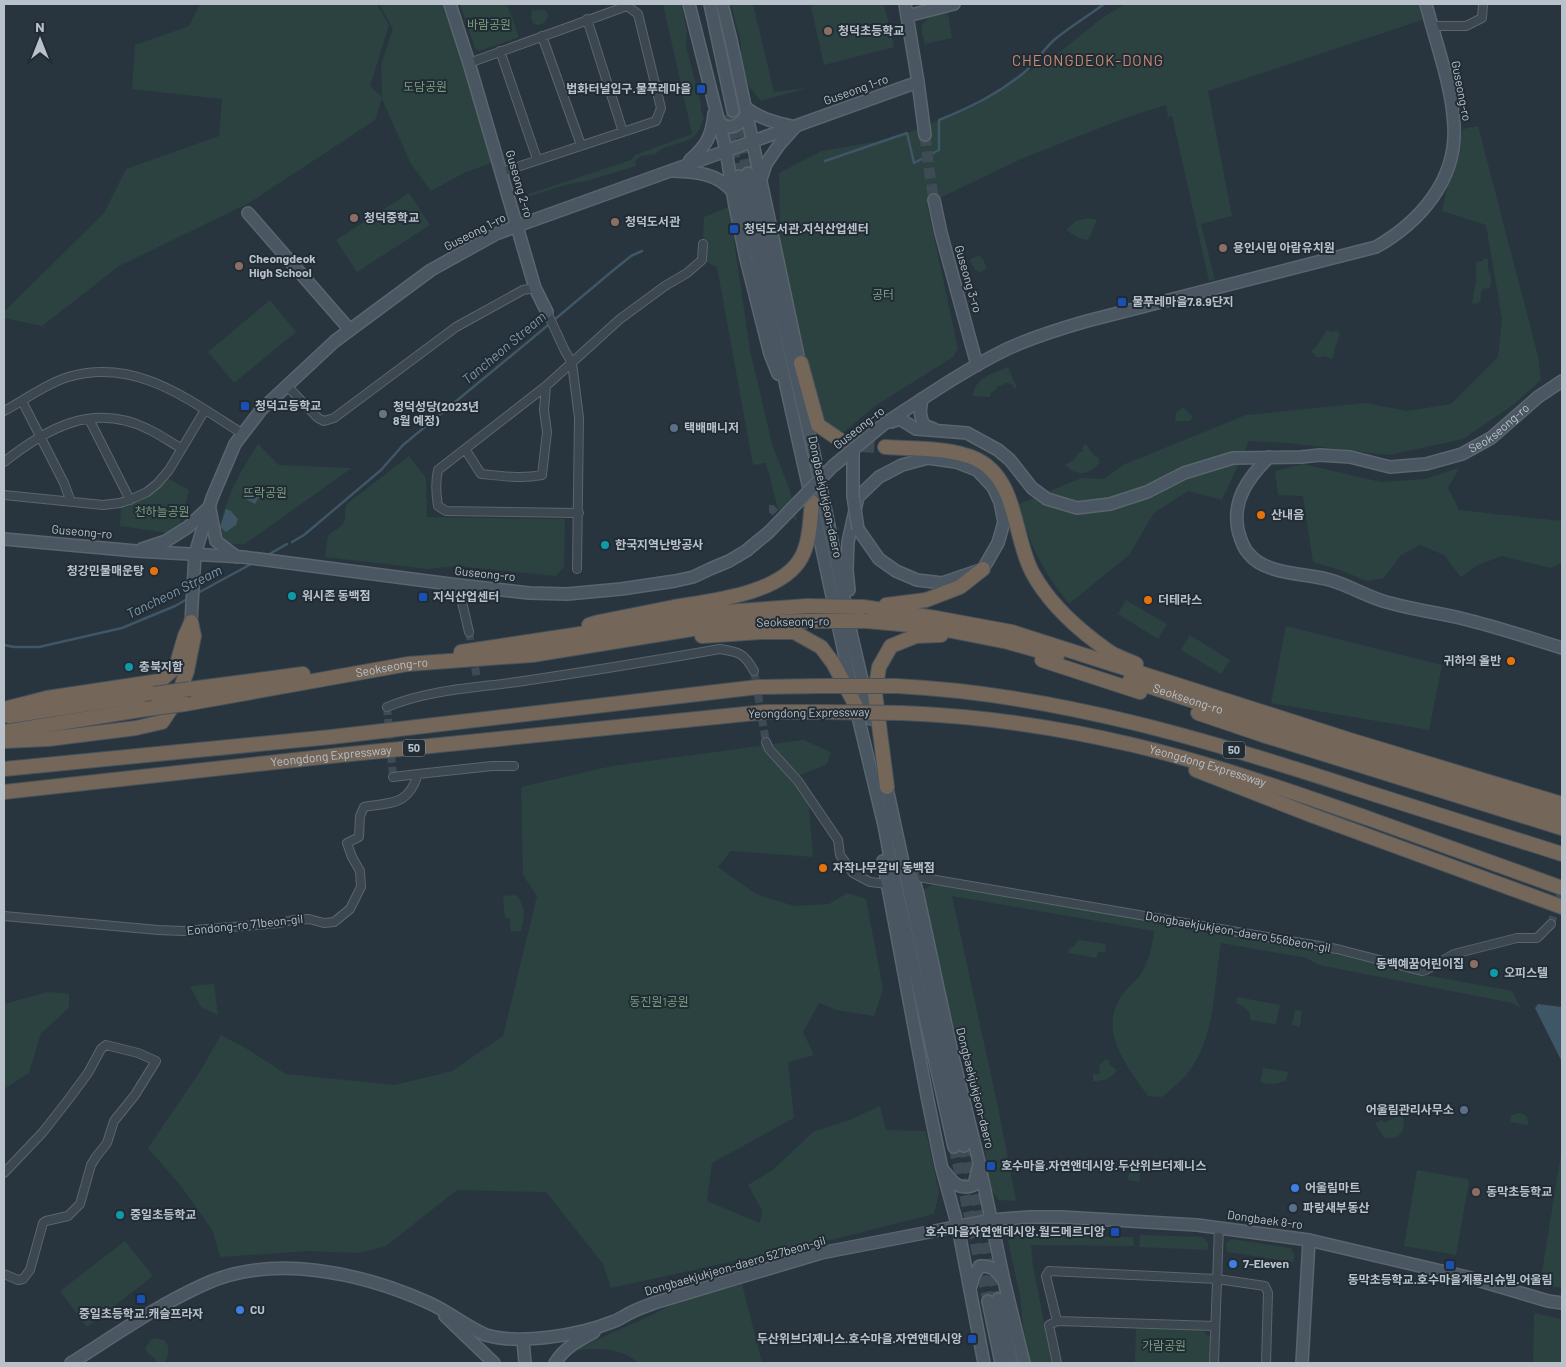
<svg xmlns="http://www.w3.org/2000/svg" width="1566" height="1367" viewBox="0 0 1566 1367" font-family="Barlow,'Noto Sans KR',sans-serif">
  <style>
    .green { fill: #2b4241 }
    .water { fill: #3f5667 }
    .lines { fill: none; stroke-linecap: round; stroke-linejoin: round }
    .stream { stroke: #3f5667; stroke-width: 2.5 }
    .street-tunnel { stroke: #3e4a54; stroke-width: 8; stroke-dasharray: 8 4; stroke-linecap: butt }
    .secondary-tunnel { stroke: #3e4a54; stroke-width: 11; stroke-dasharray: 11 5.5; stroke-linecap: butt }
    .highway-tunnel { stroke: #3e4a54; stroke-width: 14; stroke-dasharray: 14 7; stroke-linecap: butt }
    .street-casing { stroke: #5a656d; stroke-width: 10 }
    .secondary-casing { stroke: #5a656d; stroke-width: 14 }
    .highway-casing { stroke: #47525a; stroke-width: 16 }
    .street { stroke: #3c474f; stroke-width: 8 }
    .secondary { stroke: #4a5762; stroke-width: 11 }
    .highway { stroke: #75665a; stroke-width: 14 }
    .secondary-bridge-casing { stroke: #5a656d; stroke-width: 14; stroke-linecap: butt }
    .highway-bridge-casing { stroke: #47525a; stroke-width: 16; stroke-linecap: butt }
    .secondary-bridge { stroke: #4a5762; stroke-width: 11 }
    .highway-bridge { stroke: #75665a; stroke-width: 14 }
    .education-dot { fill: #8d6e63; stroke: #212c35; stroke-width: 2 }
    .transit-dot { fill: #1a4fb4; stroke: #212c35; stroke-width: 2 }
    .worship-dot { fill: #6b7280; stroke: #212c35; stroke-width: 2 }
    .service-dot { fill: #5c6f8a; stroke: #212c35; stroke-width: 2 }
    .food-dot { fill: #e8710a; stroke: #212c35; stroke-width: 2 }
    .culture-dot { fill: #0f9aa8; stroke: #212c35; stroke-width: 2 }
    .shop-dot { fill: #3f7fe0; stroke: #212c35; stroke-width: 2 }
    .labels { text-anchor: middle; stroke-width: 4; stroke-linejoin: round; paint-order: stroke }
    .shield { fill: #212c35; stroke: #8b959d; stroke-width: 1 }
    .shield-label { font-size: 11px; font-weight: bold; fill: #b9c2ca }
    .park-label { font-size: 12px; fill: #799e7c; stroke: #212c35 }
    .poi-label { font-size: 12px; font-weight: bold; fill: #b9c2ca; stroke: #212c35; text-anchor: start }
    .street-label { font-size: 12px; fill: #b9c2ca; stroke: #212c35 }
    .water-label { font-size: 14px; font-style: italic; fill: #7c96aa; stroke: #212c35 }
    .quarter-label { font-size: 15px; letter-spacing: 1px; fill: #ce8b6f; stroke: #212c35 }
  </style>
  <rect width="100%" height="100%" fill="#28353f"/>
  <path class="green" d="M200 4H377L389 25 370 86 382 97 381 65 393 29 379 4H445L473 93 491 163 464 173 431 191 411 164 382 99 375 120 249 203 119 266 42 326 4 318V312L104 213 126 169 219 136 222 99 132 89 135 45 189 26Z
    M460 4H507L519 37 479 51 475 48Z
    M663 4H681L687 32 686 46 701 104V112L704 118C702 123 700 129 697 133 688 146 665 142 656 154L641 156 635 161 636 166 586 181 565 185 527 197 526 195 631 160 635 155 692 134Z
    M731 4H753L774 92 807 88 761 101 748 85 741 59V43Z
    M814 4H884L894 47 824 65 811 7Z
    M1125 4H1419L1422 20 1208 91 1232 216 1201 224 1215 280 1209 281 1172 116 1168 117 1166 105 1125 118 1021 159 927 204 958 349 953 357 875 406 833 441 822 431 781 268 779 173 822 151 896 138 977 104 1061 51 1102 18Z
    M532 10C537 11 542 9 546 11L548 14 547 19 542 24 535 25 531 19Z
    M948 13 952 38 925 44C924 40 921 33 922 28 923 16 939 15 948 13Z
    M1478 126 1538 356 1541 380 1513 405 1463 439 1389 455 1287 443 1249 441 1222 500 1188 491 1154 513 1129 555 1069 604C1043 571 1029 545 1019 504L1081 478 1104 479 1125 464 1246 415 1366 403 1407 411 1451 404 1498 357 1502 319 1486 225 1442 211 1445 196 1463 129Z
    M409 193 430 225 357 272 336 240Z
    M729 207 750 350 772 444 789 488 797 521 778 509 766 463 753 465 717 267 702 260 704 217Z
    M1088 218 1097 220 1088 240 1078 238 1066 230 1076 221Z
    M979 255 985 262 984 263 987 268 980 272 975 270 970 260Z
    M1483 259H1488C1488 263 1488 268 1489 272 1491 278 1492 281 1490 288 1481 286 1480 293 1481 300L1477 304 1472 303 1476 282V262L1483 261Z
    M270 300 296 332 234 383 208 352Z
    M1327 330 1331 332 1338 331 1340 334 1334 350 1335 351 1332 359 1325 356 1321 357H1316L1311 351 1318 344Z
    M1008 367 1017 388H1014L1012 384 1006 383 1001 386H998L995 390 991 393 990 397 973 396C975 377 993 374 1008 367Z
    M1183 407 1193 417 1189 421H1175L1176 413Z
    M258 444 279 465 352 468 245 544H228L219 533C222 505 242 468 258 444Z
    M1085 444C1091 449 1092 456 1099 458L1098 461 1100 462C1091 475 1076 477 1065 465L1074 460 1079 452H1083L1082 448Z
    M409 456 426 478 427 517 565 519 564 567 556 576 457 566 428 569 325 557 328 535C334 531 344 526 345 519 346 512 344 508 348 503Z
    M1303 464 1381 482 1425 479 1459 468 1448 488 1459 510 1562 521V563L1551 568 1502 556 1478 565 1461 577 1444 555 1420 545 1401 555 1384 578 1367 581 1340 570 1313 562 1303 496 1278 495 1275 471Z
    M168 478 189 490 179 528 167 533 120 526 121 507C144 499 152 496 168 478Z
    M1126 600 1167 624 1158 639 1118 614Z
    M1286 626 1442 665 1429 730 1271 703Z
    M1190 635 1230 660 1221 674 1181 650Z
    M803 740 831 752 827 764 796 777 809 807 813 857 731 851 718 867 756 894 794 906 829 904 847 893 866 899 883 989 874 1016 837 1010 819 1003 803 1032 814 1055 788 1062 794 1118 712 1163 707 1201 760 1223 762 1210 748 1185 774 1169 813 1132 852 1119 880 1106 886 1130 926 1131 939 1193 934 1214 835 1239 611 1288 603 1264 546 1192 457 1190 386 1246 359 1253 310 1251 220 1257 213 1231 181 1186 148 1148 201 1070 221 1035 247 1049 286 1074 395 1085 452 1071 503 1036 537 896 523 875 521 787 612 766Z
    M933 884 1326 950 1420 974 1512 991 1521 1009 1515 1004 1512 1003 1319 965 1306 958 1221 943C1214 985 1216 1034 1190 1070 1182 1081 1171 1089 1162 1097L1148 1096C1125 1064 1094 1026 1127 989 1130 985 1135 982 1138 978 1148 964 1152 948 1154 931L952 896 998 1107 1016 1201 999 1200 992 1191 976 1101 954 1031 923 890Z
    M516 895C526 907 525 917 521 931L511 932 510 918H505L503 896Z
    M1078 940 1106 944 1105 952H1098L1097 958 1068 953 1069 949 1075 945Z
    M214 984 218 1015 201 1007 190 986Z
    M48 992 69 994V1008L41 1033 29 1073 4 1089V1004Z
    M1237 997 1280 1005 1276 1024 1250 1020V1013L1243 1006 1236 1003Z
    M1295 1010 1302 1011 1300 1027 1292 1025Z
    M1106 1059 1110 1062 1109 1064 1117 1070C1111 1079 1103 1081 1093 1081V1074H1100L1099 1066Z
    M1263 1068 1288 1072 1286 1081C1278 1083 1268 1086 1260 1082Z
    M1518 1113C1526 1113 1528 1117 1528 1125L1510 1122 1511 1116Z
    M1402 1114C1407 1129 1401 1141 1384 1138L1375 1123 1382 1120 1384 1123Z
    M1562 1148V1288L1540 1284Z
    M1131 1159 1141 1161 1139 1182 1128 1180Z
    M1417 1170 1467 1179 1469 1182 1456 1255 1404 1246Z
    M1014 1235 1133 1237 1134 1246 1031 1245 1033 1266 1052 1363H1031L1023 1326 1020 1296 1008 1241Z
    M1140 1235 1203 1237 1208 1243V1250L1139 1247Z
    M1231 1239 1291 1248 1294 1254V1262L1227 1252 1226 1243Z
    M125 1241 153 1276 87 1327 60 1291Z
    M742 1284 762 1363H638C621 1346 594 1348 572 1351L654 1314 672 1304Z
    M1534 1313 1562 1319V1363H1533Z
    M1136 1328 1202 1330 1210 1337 1209 1363H1135Z
    M154 1338 164 1340C171 1347 169 1356 164 1363H156L155 1358C150 1355 147 1354 145 1348L151 1340Z"/>
  <path class="water" d="M250 488 261 493 255 504 244 498Z
    M226 509 231 511 238 519 236 525 226 532 220 527Z
    M1538 1004 1562 1007V1062L1535 1008Z"/>
  <g class="lines">
    <path class="stream" d="M825 161 907 133 914 163 939 150V120C971 107 998 94 1026 71 1036 62 1044 49 1054 40 1070 27 1088 16 1104 4
      M292 542 304 535 381 470 403 445 535 336 610 273 631 256 642 251
      M266 556 287 544
      M196 594 253 563
      M4 645 14 647H39L122 628 175 606 189 598"/>
    <path class="street-tunnel" d="M769 509H772L783 521
      M469 632 477 678
      M754 671 766 742
      M387 707 393 777
      M1551 924 1562 889"/>
    <path class="secondary-tunnel" d="M733 111 748 173
      M725 115 739 176
      M925 135 929 170 934 200
      M964 1146 998 1299
      M954 1147 988 1301"/>
    <path class="highway-tunnel" d="M840 440 862 445 885 447"/>
    <g class="street-casing">
      <path id="street" d="M587 19 623 132
        M1431 26H1466L1482 18 1483 4
        M542 36 581 145
        M500 51 537 159
        M469 63 627 6 638 14 661 108 656 121 502 172
        M547 312 565 351 572 363 579 418 577 569
        M287 386 318 418 324 421 334 418 456 327 523 290 535 288
        M22 401 64 483 71 502
        M4 411C25 400 45 384 68 377 136 357 189 400 243 434
        M89 419 130 500
        M465 449 481 474C502 476 521 479 542 475L547 432 544 410 546 386
        M4 462C47 428 93 402 148 429 159 434 170 442 181 448
        M4 495 103 505 120 503 134 498 147 492 157 484 169 470 205 410
        M579 513 446 511 438 506C436 494 435 483 438 470L546 386 620 319 665 286 687 273 702 260 703 244
        M458 585 469 632
        M387 707C427 690 474 688 517 682 585 672 652 661 720 649 739 652 744 653 754 671
        M766 742 769 749 798 781 838 840 840 855 853 873 870 882 887 884
        M393 777 418 774
        M913 876 1337 949 1422 971 1426 970 1454 954 1517 938H1537L1551 924
        M4 916 158 930 183 931 280 923 293 920 309 919 324 923 334 922 350 909 361 887 360 871 352 857 347 843 359 837 360 816 364 807C392 802 408 806 418 774L492 766H514
        M4 1173 43 1132 68 1100 88 1073 101 1049 106 1045 138 1053 156 1061 135 1095 114 1121 107 1143 96 1157 91 1165 80 1204 68 1216 46 1221 43 1223 30 1270 23 1279 18 1280 4 1274
        M1057 1321 1046 1276 1049 1271 1217 1279 1265 1286 1268 1293 1266 1363
        M1057 1363 1049 1325 1057 1321 1215 1326
        M1214 1363 1219 1227"/>
    </g>
    <g class="secondary-casing">
      <g id="secondary">
        <path d="M450 4 469 63 535 288 547 312"/>
        <path d="M689 4 726 150 734 201 746 259 770 354 778 374"/>
        <path d="M710 4 733 111"/>
        <path d="M722 4 731 40 801 370"/>
        <path d="M905 4 918 82 925 135"/>
        <path d="M907 16 954 4"/>
        <path d="M746 108C761 119 777 123 795 127L779 145 766 164 761 179"/>
        <path d="M719 122C730 132 740 125 747 114"/>
        <path d="M690 160C706 146 712 136 714 114"/>
        <path d="M673 171C696 172 717 173 732 191"/>
        <path d="M748 173 813 449 852 637 871 719"/>
        <path d="M739 176 812 502 855 704 884 825 892 868 954 1147"/>
        <path d="M934 200 941 233 977 365"/>
        <path d="M248 213 350 330"/>
        <path d="M922 399C920 410 919 415 924 425L934 429"/>
        <path id="s1" d="M891 422 900 419 916 429 967 433 998 450 1010 460 1032 488 1047 499 1077 508 1110 504 1147 492 1184 473 1233 458 1301 457 1320 455 1350 457 1390 467 1426 464 1462 454 1491 438 1538 397 1562 381"/>
        <path d="M884 424C924 398 964 370 1007 349 1033 337 1059 329 1087 321L1376 247C1420 222 1457 180 1454 126 1452 85 1436 44 1426 4"/>
        <path d="M1269 457C1248 478 1232 500 1238 530 1240 538 1243 548 1249 554 1266 575 1306 573 1330 580 1351 586 1369 598 1390 603 1415 610 1440 613 1464 619 1497 627 1530 638 1562 648"/>
        <path d="M210 509 216 541 237 557"/>
        <path d="M4 539 136 551 243 557 458 585 529 593 567 594 621 589 675 581 693 577 710 569 729 561 746 551"/>
        <path d="M142 549 166 541 188 527 208 508"/>
        <path d="M849 590 847 570 848 542 858 497 879 477 902 465 928 458 956 462 977 470 993 487 1000 502 1004 522 998 543 983 569 942 583 917 580 896 571 879 559 858 529"/>
        <path d="M191 622 195 554 212 498 235 444 261 410 335 341 431 270 496 234 517 226C650 177 785 131 918 82"/>
        <path d="M885 779 964 1146"/>
        <path d="M883 861 927 1096 942 1169 958 1227 984 1363"/>
        <path d="M910 868 917 891 952 1053 979 1162 1004 1281 1024 1363"/>
        <path d="M945 1172C953 1183 960 1191 974 1185L978 1168"/>
        <path d="M971 1286 974 1275 980 1266C993 1266 995 1270 1003 1279"/>
        <path d="M998 1299 1012 1363"/>
        <path d="M988 1301 1001 1363"/>
        <path d="M445 1316 494 1363"/>
        <path d="M523 1340 525 1363"/>
        <path d="M71 1363C114 1336 158 1305 205 1284 273 1253 362 1273 427 1302 448 1311 465 1326 486 1335 519 1345 580 1335 612 1322 619 1320 625 1315 632 1312 639 1308 647 1306 654 1303L821 1253 991 1220 1029 1217H1062L1197 1225 1309 1240 1467 1277 1548 1301 1562 1303"/>
        <path d="M555 1363C564 1348 579 1340 594 1332"/>
        <path d="M1302 1363 1309 1240"/>
      </g>
    </g>
    <g class="highway-casing">
      <g id="highway">
        <path d="M801 363 818 425 840 440"/>
        <path d="M885 447C913 449 950 447 976 459 1018 479 1013 536 1032 572 1047 600 1071 623 1096 642 1102 646 1108 652 1115 655 1121 658 1129 661 1136 664"/>
        <path d="M886 605 926 600 960 587 983 569"/>
        <path d="M863 607 936 618 1012 632 1350 740 1562 804"/>
        <path d="M867 621 932 627 1008 642 1057 656"/>
        <path d="M589 625 599 622C624 617 649 612 674 607 710 601 781 594 801 558 810 542 810 520 812 502"/>
        <path d="M702 636 761 632H794L821 647 833 663 855 704"/>
        <path d="M461 652 725 612 807 606"/>
        <path d="M1042 660 1140 692"/>
        <path id="s2" d="M1130 680 1266 725 1562 818"/>
        <path d="M897 686C1057 694 1212 741 1364 791 1430 812 1496 833 1562 854"/>
        <path d="M190 689 303 674"/>
        <path id="s3" d="M185 704 408 664 532 655 723 624 806 621"/>
        <path d="M4 709 47 698 160 681 176 667 185 636 190 625"/>
        <path id="s4" d="M902 713C980 716 1057 727 1133 745 1214 764 1292 792 1370 819 1434 842 1498 865 1562 888"/>
        <path d="M1198 713 1263 735 1562 828"/>
        <path d="M9 716 154 694"/>
        <path d="M4 732 146 709"/>
        <path d="M4 741 48 739 136 728 162 722 176 701 187 671 194 636 191 622"/>
        <path d="M4 769 331 737 758 687 820 686"/>
        <path d="M1196 770 1311 815 1562 907"/>
        <path d="M887 787 875 693 879 667 891 646 916 636 941 635"/>
        <path id="s5" d="M4 792 331 756 765 712H825"/>
      </g>
    </g>
    <use href="#street" class="street"/>
    <use href="#secondary" class="secondary"/>
    <use href="#highway" class="highway"/>
    <g class="secondary-bridge-casing">
      <path id="secondary-bridge" d="M853 449V496L858 529
        M746 551 769 532 833 466 884 424"/>
    </g>
    <g class="highway-bridge-casing">
      <path id="highway-bridge" d="M807 606 863 607
        M806 621H867
        M820 686H897
        M154 694 190 689
        M146 709 185 704
        M825 712 902 713"/>
    </g>
    <use href="#secondary-bridge" class="secondary-bridge"/>
    <use href="#highway-bridge" class="highway-bridge"/>
  </g>
  <g class="education-dot">
    <circle cx="828" cy="31" r="5"/>
    <circle cx="354" cy="218" r="5"/>
    <circle cx="615" cy="222" r="5"/>
    <circle cx="1223" cy="248" r="5"/>
    <circle cx="239" cy="266" r="5"/>
    <circle cx="1474" cy="964" r="5"/>
    <circle cx="1476" cy="1192" r="5"/>
  </g>
  <g class="transit-dot">
    <rect x="696" y="84" width="10" height="10" rx="2.5"/>
    <rect x="729" y="224" width="10" height="10" rx="2.5"/>
    <rect x="1117" y="297" width="10" height="10" rx="2.5"/>
    <rect x="240" y="401" width="10" height="10" rx="2.5"/>
    <rect x="418" y="592" width="10" height="10" rx="2.5"/>
    <rect x="986" y="1161" width="10" height="10" rx="2.5"/>
    <rect x="1110" y="1227" width="10" height="10" rx="2.5"/>
    <rect x="1445" y="1260" width="10" height="10" rx="2.5"/>
    <rect x="136" y="1294" width="10" height="10" rx="2.5"/>
    <rect x="967" y="1334" width="10" height="10" rx="2.5"/>
  </g>
  <circle class="worship-dot" cx="383" cy="414" r="5"/>
  <g class="service-dot">
    <circle cx="674" cy="428" r="5"/>
    <circle cx="1464" cy="1110" r="5"/>
    <circle cx="1293" cy="1208" r="5"/>
  </g>
  <g class="food-dot">
    <circle cx="1261" cy="515" r="5"/>
    <circle cx="154" cy="571" r="5"/>
    <circle cx="1148" cy="600" r="5"/>
    <circle cx="1511" cy="661" r="5"/>
    <circle cx="823" cy="868" r="5"/>
  </g>
  <g class="culture-dot">
    <circle cx="605" cy="545" r="5"/>
    <circle cx="292" cy="596" r="5"/>
    <circle cx="129" cy="667" r="5"/>
    <circle cx="1494" cy="973" r="5"/>
    <circle cx="120" cy="1215" r="5"/>
  </g>
  <g class="shop-dot">
    <circle cx="1295" cy="1188" r="5"/>
    <circle cx="1233" cy="1264" r="5"/>
    <circle cx="240" cy="1310" r="5"/>
  </g>
  <g class="labels">
    <g class="shield">
      <rect x="403" y="739.5" width="22" height="17" rx="4"/>
      <rect x="1223" y="741.5" width="22" height="17" rx="4"/>
    </g>
    <g class="shield-label">
      <text x="414" y="752">50</text>
      <text x="1234" y="754">50</text>
    </g>
    <g class="park-label">
      <text x="489" y="29">바람공원</text>
      <text x="425" y="91">도담공원</text>
      <text x="883" y="299">공터</text>
      <text x="265" y="497">뜨락공원</text>
      <text x="162" y="516">천하늘공원</text>
      <text x="659" y="1006">동진원1공원</text>
      <text x="1164" y="1350">가람공원</text>
    </g>
    <g class="poi-label">
      <text x="838" y="35">청덕초등학교</text>
      <text x="691" y="93" text-anchor="end">법화터널입구.물푸레마을</text>
      <text x="364" y="222">청덕중학교</text>
      <text x="625" y="226">청덕도서관</text>
      <text x="744" y="233">청덕도서관.지식산업센터</text>
      <text x="1233" y="252">용인시립 아람유치원</text>
      <text x="249" y="263">Cheongdeok<tspan x="249" dy="14">High School</tspan></text>
      <text x="1132" y="306">물푸레마을7.8.9단지</text>
      <text x="255" y="410">청덕고등학교</text>
      <text x="393" y="411">청덕성당(2023년<tspan x="393" dy="14">8월 예정)</tspan></text>
      <text x="684" y="432">택배매니저</text>
      <text x="1271" y="519">산내음</text>
      <text x="615" y="549">한국지역난방공사</text>
      <text x="144" y="575" text-anchor="end">청강민물매운탕</text>
      <text x="302" y="600">워시존 동백점</text>
      <text x="433" y="601">지식산업센터</text>
      <text x="1158" y="604">더테라스</text>
      <text x="1501" y="665" text-anchor="end">귀하의 올반</text>
      <text x="139" y="671">충북지함</text>
      <text x="833" y="872">자작나무갈비 동백점</text>
      <text x="1464" y="968" text-anchor="end">동백예꿈어린이집</text>
      <text x="1504" y="977">오피스텔</text>
      <text x="1454" y="1114" text-anchor="end">어울림관리사무소</text>
      <text x="1001" y="1170">호수마을.자연앤데시앙.두산위브더제니스</text>
      <text x="1305" y="1192">어울림마트</text>
      <text x="1486" y="1196">동막초등학교</text>
      <text x="1303" y="1212">파랑새부동산</text>
      <text x="130" y="1219">중일초등학교</text>
      <text x="1105" y="1236" text-anchor="end">호수마을자연앤데시앙.월드메르디앙</text>
      <text x="1243" y="1268">7-Eleven</text>
      <text x="1450" y="1284" text-anchor="middle">동막초등학교.호수마을계룡리슈빌.어울림</text>
      <text x="250" y="1314">CU</text>
      <text x="141" y="1318" text-anchor="middle">중일초등학교.캐슬프라자</text>
      <text x="962" y="1343" text-anchor="end">두산위브더제니스.호수마을.자연앤데시앙</text>
    </g>
    <g class="street-label">
      <text transform="translate(856 90) rotate(-20)" y="4">Guseong 1-ro</text>
      <text transform="translate(1461 91) rotate(79)" y="4">Guseong-ro</text>
      <text transform="translate(519 184) rotate(74)" y="4">Guseong 2-ro</text>
      <text transform="translate(475 232) rotate(-27)" y="4">Guseong 1-ro</text>
      <text transform="translate(968 279) rotate(74)" y="4">Guseong 3-ro</text>
      <text transform="translate(859 428) rotate(-38)" y="4">Guseong-ro</text>
      <text dy="4" stroke="none"><textPath href="#s1" startOffset="658">Seokseong-ro</textPath></text>
      <text transform="translate(825 497) rotate(78)" y="4">Dongbaekjukjeon-daero</text>
      <text transform="translate(82 532) rotate(5)" y="4">Guseong-ro</text>
      <text transform="translate(485 574) rotate(6)" y="4">Guseong-ro</text>
      <text transform="translate(793 622) rotate(-1)" y="4">Seokseong-ro</text>
      <text dy="4" stroke="none"><textPath href="#s3" startOffset="210">Seokseong-ro</textPath></text>
      <text dy="4" stroke="none"><textPath href="#s2" startOffset="61">Seokseong-ro</textPath></text>
      <text transform="translate(809 713) rotate(-1)" y="4">Yeongdong Expressway</text>
      <text dy="4" stroke="none"><textPath href="#s5" startOffset="329">Yeongdong Expressway</textPath></text>
      <text dy="4" stroke="none"><textPath href="#s4" startOffset="311">Yeongdong Expressway</textPath></text>
      <text transform="translate(245 925) rotate(-6)" y="4">Eondong-ro 71beon-gil</text>
      <text transform="translate(1238 932) rotate(10)" y="4">Dongbaekjukjeon-daero 556beon-gil</text>
      <text transform="translate(975 1088) rotate(76)" y="4">Dongbaekjukjeon-daero</text>
      <text transform="translate(1265 1220) rotate(8)" y="4">Dongbaek 8-ro</text>
      <text transform="translate(735 1266) rotate(-16)" y="4">Dongbaekjukjeon-daero 527beon-gil</text>
    </g>
    <g class="water-label">
      <text transform="translate(504 348) rotate(-40)" y="5">Tancheon Stream</text>
      <text transform="translate(174 592) rotate(-26)" y="5">Tancheon Stream</text>
    </g>
    <g class="quarter-label">
      <text x="1088" y="66">CHEONGDEOK-DONG</text>
    </g>
  </g>
  <rect width="1566" height="1367" fill="none" stroke="#b9c2ca" stroke-width="10"/>
  <g transform="translate(40 40)" stroke="#212c35" stroke-width="4" paint-order="stroke">
  <path d="M0-4L9 19L0 12L-9 19Z" fill="#b9c2ca"/>
  <text y="-8" font-size="14" font-weight="bold" text-anchor="middle" fill="#b9c2ca">N</text>
  </g>
</svg>
